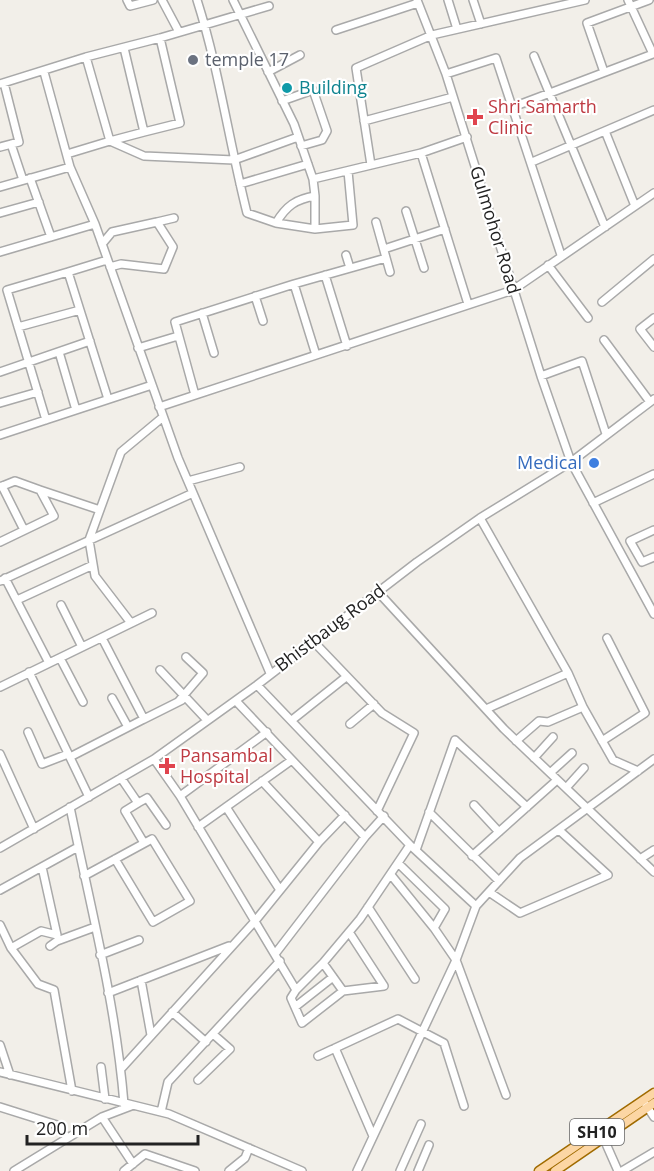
<svg xmlns="http://www.w3.org/2000/svg" width="654" height="1171" viewBox="0 0 654 1171" font-family="'Open Sans',sans-serif">
  <style>
    .lines { fill: none; stroke-linecap: round; stroke-linejoin: round }
    .minor-casing { stroke: #a9a9a9; stroke-width: 10 }
    .major-casing { stroke: #a06b00; stroke-width: 11 }
    .minor { stroke: #fff; stroke-width: 7 }
    .major { stroke: #fcd6a4; stroke-width: 8 }
    .worship-dot { fill: #6b7280; stroke: #fff; stroke-width: 2 }
    .culture-dot { fill: #0f9aa8; stroke: #fff; stroke-width: 2 }
    .health-dot { fill: #e0444e; stroke: #fff; stroke-width: 2 }
    .shop-dot { fill: #3f7fe0; stroke: #fff; stroke-width: 2 }
    .labels { text-anchor: middle; stroke-width: 4.5; stroke-linejoin: round; paint-order: stroke }
    .shield { fill: #fff; stroke: #646464; stroke-width: 1.5 }
    .shield-label { font-size: 16px; font-weight: bold; fill: #222 }
    .worship-label { font-size: 18px; fill: #5b616d; stroke: #fff; text-anchor: start }
    .culture-label { font-size: 18px; fill: #0d838f; stroke: #fff; text-anchor: start }
    .health-label { font-size: 18px; fill: #be3a42; stroke: #fff; text-anchor: start }
    .street-label { font-size: 18px; fill: #222; stroke: #fff }
    .shop-label { font-size: 18px; fill: #366cbe; stroke: #fff; text-anchor: end }
  </style>
  <rect width="100%" height="100%" fill="#f2efe9"/>
  <g class="lines">
    <g class="minor-casing">
      <path id="minor" d="M127 0 130 6 153 0
        M162 0 179 32
        M197 0C219 69 229 142 247 213L276 223C286 206 296 199 315 196V229
        M233 0 294 124 313 179 315 196
        M417 0 446 74 541 376 571 462 654 614
        M448 0 457 29
        M473 0 481 24
        M336 30 418 3
        M124 48 144 132 110 141 144 156 234 160 298 137
        M534 56 605 227
        M44 72 70 167 95 224 178 458 270 673
        M268 72 300 55
        M604 72 587 23 649 0
        M446 74 496 58 561 255
        M0 84 86 57 160 38 269 6
        M282 101 313 90 327 131 322 140 301 146
        M513 107 653 54 628 0
        M364 121 453 97
        M605 131 635 206
        M144 132 180 123 160 38
        M467 137 421 153 468 304
        M11 144 23 180
        M0 147 19 142 4 83
        M67 154 110 141 86 57
        M532 162 654 110
        M371 165 356 68 432 35 585 0
        M30 178 51 237
        M313 179 421 153
        M240 184 308 164
        M0 187 70 167
        M406 211 424 268
        M0 213 39 202
        M157 222 174 218
        M376 222 390 272
        M276 223 315 229 353 225 348 171
        M102 244 112 232 157 222 173 247 164 269 121 264 110 267
        M384 249 445 229
        M0 252 95 224
        M346 255 350 268
        M107 260 68 272 108 399
        M548 265 588 318
        M325 275 347 346
        M255 296 263 321
        M602 302 654 259
        M202 313 214 353
        M654 318 640 329 654 347
        M18 327 80 310
        M604 340 650 402
        M138 348 178 336
        M59 352 76 410
        M316 355 294 284 386 258
        M0 372 90 341
        M541 376 582 361 606 434
        M195 395 175 322 294 284
        M0 403 38 392
        M159 407 513 290 654 193
        M46 420 7 290 68 272
        M0 435 152 385
        M188 481 240 467
        M2 486 24 530
        M0 487 15 481 40 490 54 516 0 542
        M40 490 100 510
        M593 503 654 474
        M480 518 568 673
        M654 530 630 541 642 562 654 557
        M5 578 49 663
        M0 581 193 493
        M378 592 504 729 654 872
        M17 600 93 565
        M61 605 82 647
        M131 623 95 576 89 540 121 452 163 417
        M313 641 382 713 414 733 377 811
        M60 658 83 702
        M160 670 207 720
        M29 672 89 797
        M257 685 410 845 476 906
        M0 687 152 613
        M112 698 128 727
        M236 701 365 837
        M178 702 203 673 186 657
        M486 709 568 673 583 707 613 760 638 771
        M144 719 182 700
        M292 720 346 677
        M350 724 374 704
        M28 732 42 764 68 754
        M516 741 539 721 548 722 583 707
        M602 741 645 713 607 638
        M0 754 34 829
        M70 757 144 719 102 638
        M534 758 553 737
        M154 759 180 796 296 990 323 963 360 919 410 845
        M550 773 572 753
        M121 778 138 803 125 811 144 843
        M262 781 319 842
        M566 788 584 768
        M180 796 267 732
        M138 803 147 798 166 825
        M474 805 499 832
        M70 807C90 905 116 1004 124 1104
        M226 807 280 890
        M429 812 499 881
        M198 827 292 760
        M0 848 154 759 257 685 417 562 480 518 571 462 654 399
        M416 850 455 740 527 807
        M472 856 557 780
        M640 859 654 850
        M398 863 445 909 434 928
        M42 867 57 935 41 931 11 948 38 984 54 990 72 1091
        M391 875 434 928 456 960 506 1095
        M84 876 152 839 190 901 153 922 115 859
        M0 890 78 847
        M489 892 520 913 608 875 559 830
        M368 907 415 979
        M0 925 11 948
        M50 946 57 941 95 927
        M275 954 365 837 384 816
        M100 955 139 940
        M323 963 343 991
        M141 980 151 1035
        M296 990 291 998 302 1023 343 991 384 986 349 932
        M108 993 229 946
        M295 1007 333 977
        M172 1012 206 1042
        M0 1045 10 1075
        M335 1048 373 1136
        M318 1056 398 1019 444 1043 464 1106
        M101 1067 105 1099
        M121 1069 255 921 319 842 345 815
        M0 1072 169 1114 302 1171
        M198 1080 230 1049 213 1034
        M646 1105 654 1117
        M0 1107 57 1125 67 1138
        M161 1112 168 1082 280 961
        M102 1117 133 1164
        M603 1137 618 1171
        M14 1171 102 1117 131 1106
        M124 1171 145 1154 195 1171
        M229 1171 245 1158 249 1148
        M357 1171 456 960 476 906 520 858 654 759
        M400 1171 421 1124
        M418 1171 429 1145
        M622 1171 654 1152"/>
    </g>
    <g class="major-casing">
      <path id="major" d="M539 1171 654 1093
        M555 1171 654 1103"/>
    </g>
    <use href="#minor" class="minor"/>
    <use href="#major" class="major"/>
  </g>
  <circle class="worship-dot" cx="193" cy="60" r="6"/>
  <circle class="culture-dot" cx="287" cy="88" r="6"/>
  <g class="health-dot">
    <path d="M472 108h6v6h6v6h-6v6h-6v-6h-6v-6h6z"/>
    <path d="M164 757h6v6h6v6h-6v6h-6v-6h-6v-6h6z"/>
  </g>
  <circle class="shop-dot" cx="594" cy="463" r="6"/>
  <g class="labels">
    <rect class="shield" x="570" y="1119" width="54" height="26" rx="4.5"/>
    <g class="shield-label">
      <text x="597" y="1138">SH10</text>
    </g>
    <g class="worship-label">
      <text x="205" y="66">temple 17</text>
    </g>
    <g class="culture-label">
      <text x="299" y="94">Building</text>
    </g>
    <g class="health-label">
      <text x="488" y="113">Shri Samarth<tspan x="488" dy="21">Clinic</tspan></text>
      <text x="180" y="762">Pansambal<tspan x="180" dy="21">Hospital</tspan></text>
    </g>
    <g class="street-label">
      <text transform="translate(495 230) rotate(73)" y="6">Gulmohor Road</text>
      <text transform="translate(330 628) rotate(-37)" y="6">Bhistbaug Road</text>
    </g>
    <g class="shop-label">
      <text x="582" y="469">Medical</text>
    </g>
  </g>
  <path d="M27 1135v9h171v-9" fill="none" stroke="#222222" stroke-width="3"/>
  <text x="36" y="1135" font-size="18" fill="#222222" stroke="#ffffff" stroke-width="4.5" paint-order="stroke">200 m</text>
</svg>
